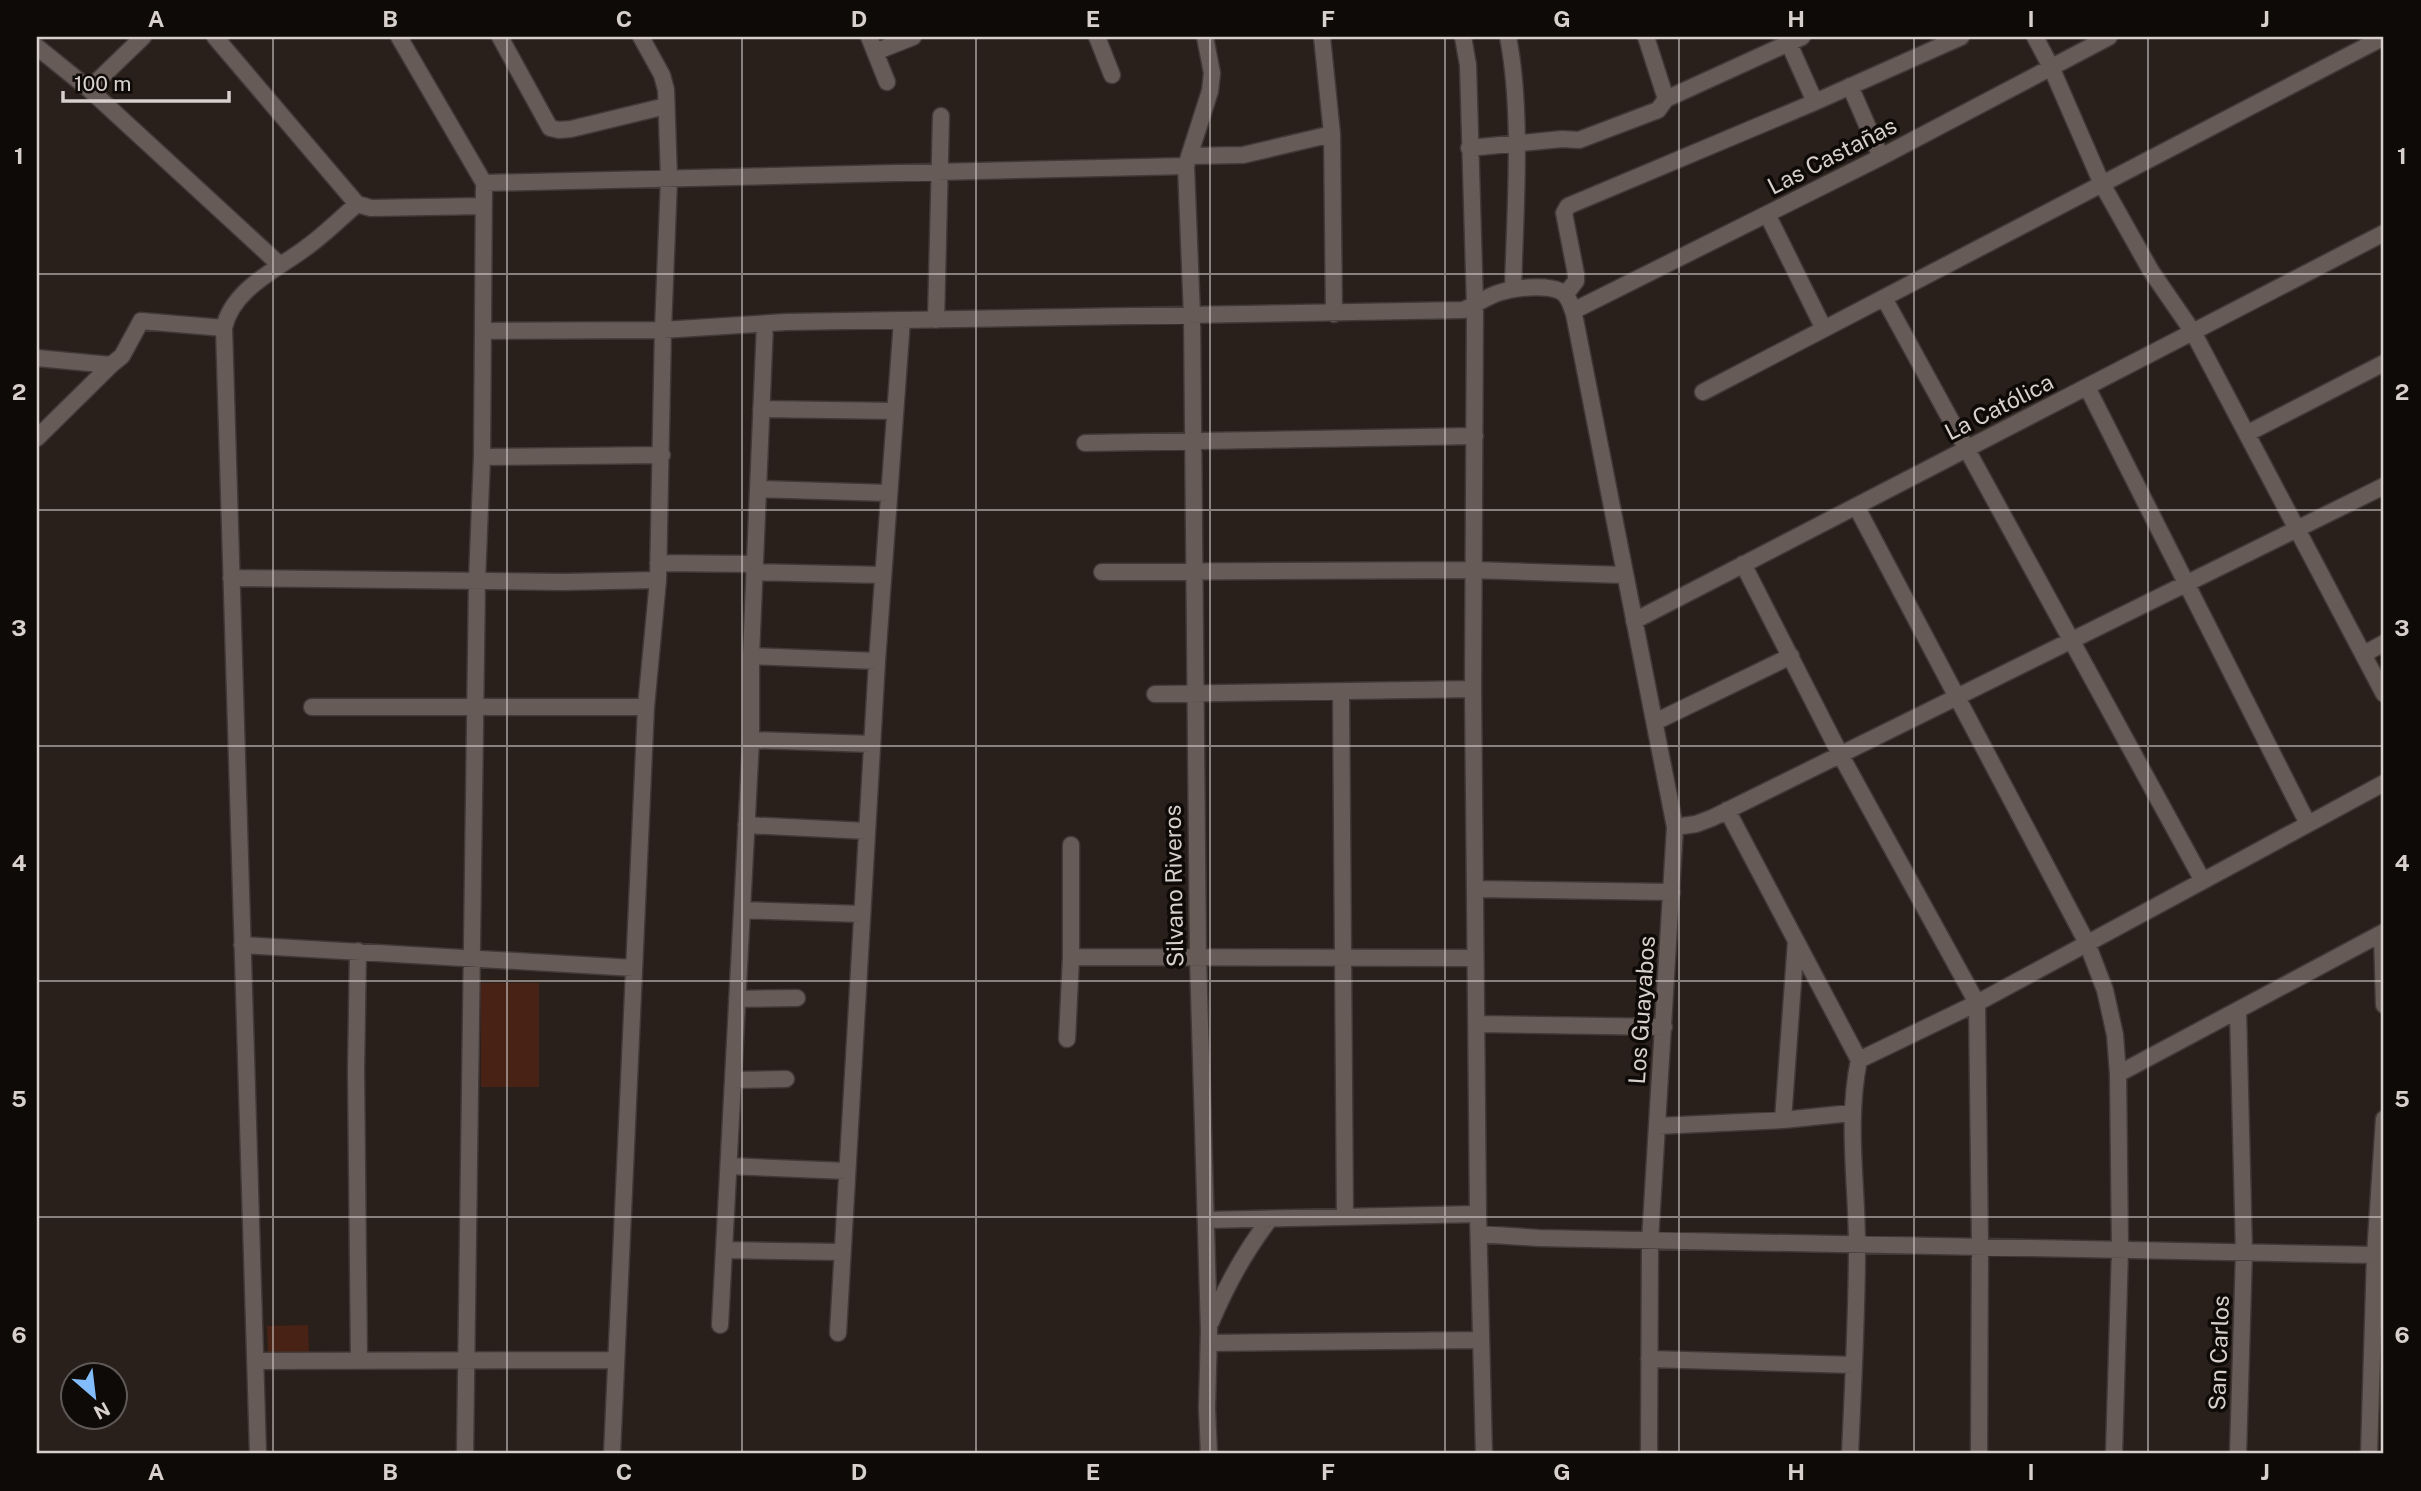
<svg xmlns="http://www.w3.org/2000/svg" width="2421" height="1491" viewBox="0 0 2421 1491" font-family="'Public Sans',sans-serif">
  <style>
    .green { fill: #482214 }
    .lines { fill: none; stroke-linecap: round; stroke-linejoin: round }
    .minor-casing { stroke: #413936; stroke-width: 19 }
    .minor { stroke: #675b57; stroke-width: 16 }
    .grid { fill: none; stroke: #d7d0cd; stroke-width: 2; stroke-opacity: 0.55 }
    .labels { text-anchor: middle; stroke-width: 7; stroke-linejoin: round; paint-order: stroke }
    .street-label { font-size: 23px; fill: #d7d0cd; stroke: #0e0a08 }
    .neatline { fill: none; stroke: #d7d0cd; stroke-width: 2.5 }
    .grid-label { font-size: 23px; text-anchor: middle; font-weight: bold; fill: #d7d0cd }
  </style>
  <rect width="100%" height="100%" fill="#291f1b"/>
  <path class="green" d="M481 983H539V1087H481Z
    M308 1325 309 1352 268 1353 267 1326Z"/>
  <g class="lines">
    <g class="minor-casing">
      <path id="minor" d="M215 37 357 204 371 208 483 206
        M399 37 484 183 482 457 477 580 465 1454
        M500 37 550 128 559 130 571 129 666 106
        M869 37 887 82
        M1097 37 1112 75
        M1205 37 1212 73 1210 91 1186 166 1192 316 1198 957 1209 1330 1207 1408 1209 1454
        M1322 37 1332 134 1334 314
        M1463 37 1468 65 1475 306 1473 689 1478 1214 1484 1454
        M1508 37C1523 114 1515 210 1513 289
        M1646 37 1666 99
        M1786 37 1815 102
        M2035 37 2051 67 2102 184 2151 271 2193 332 2384 694
        M37 47 89 89 280 265
        M875 52 913 37
        M1850 86 1881 157
        M89 89 143 37
        M1469 148 1562 139 1579 140 1658 110 1666 99 1802 37
        M1189 156 1243 155 1332 134
        M484 183 1186 166
        M1767 214 1824 329
        M1565 295 1576 281V274L1564 213 1568 206 1815 102 1961 37
        M1884 298 2203 881
        M1573 311 1881 157 2109 37
        M936 320 941 116
        M483 331 663 330 786 322 1463 310C1476 305 1486 297 1498 293 1513 288 1545 284 1560 291 1569 295 1571 306 1574 314L1675 827 1650 1241 1649 1454
        M37 358 111 365
        M2087 387 2308 824
        M1703 392 2384 37
        M761 409 895 411
        M2248 433 2384 363
        M37 438 111 365 122 356 141 321 224 328
        M1085 443 1475 436
        M482 457 662 455
        M758 489 889 493
        M1856 506 2087 943 2105 990 2115 1035 2118 1074 2120 1249 2114 1454
        M658 563 754 564
        M1743 564 1840 754 1977 1003 1980 1247 1979 1454
        M754 572 883 575
        M1102 572 1474 570 1624 575
        M231 578 563 582 658 580
        M1634 621 2384 233
        M2364 654 2384 643
        M751 656 877 661
        M1341 692 1345 1217
        M1155 694 1473 689
        M312 707H646
        M1655 722 1791 656
        M751 740 872 744
        M1727 810 1859 1060C1846 1122 1857 1184 1857 1246 1857 1316 1853 1385 1850 1454
        M746 825 867 831
        M1675 827 1696 824 1712 818 2384 486
        M1476 889 1672 892
        M742 910 862 914
        M2382 933 2384 1005
        M242 945 634 968
        M358 951 356 1070 359 1361
        M1071 957 1475 958
        M737 999 797 998
        M1478 1024 1664 1027
        M1067 1039 1071 957V845
        M1859 1060 1977 1003 2384 783
        M2118 1074 2384 932
        M733 1080 786 1079
        M1783 1120 1796 941
        M1657 1126 1783 1120 1851 1113
        M729 1166 847 1171
        M1206 1220 1478 1214
        M1479 1234 1539 1238 2375 1255
        M724 1250 842 1252
        M1211 1322C1227 1284 1245 1251 1270 1219
        M720 1325 751 740V656L765 324
        M838 1333 877 661 902 320
        M1209 1343 1480 1340
        M1649 1359 1854 1365
        M255 1361 616 1360
        M258 1454 224 328C232 289 278 269 307 247 325 234 341 218 357 204
        M612 1454 646 707 658 580 663 330 669 179 666 90 662 75 641 37
        M2238 1454 2244 1252 2238 1010
        M2369 1454 2375 1255 2384 1119"/>
    </g>
    <use href="#minor" class="minor"/>
  </g>
  <path class="grid" d="M273 37V1454M507 37V1454M742 37V1454M976 37V1454M1210 37V1454M1445 37V1454M1679 37V1454M1914 37V1454M2148 37V1454M37 274H2384M37 510H2384M37 746H2384M37 981H2384M37 1217H2384"/>
  <g class="labels">
    <g class="street-label">
      <text transform="translate(1832 156) rotate(-27)" y="8">Las Castañas</text>
      <text transform="translate(1999 407) rotate(-27)" y="8">La Católica</text>
      <text transform="translate(1174 886) rotate(-91)" y="8">Silvano Riveros</text>
      <text transform="translate(1642 1010) rotate(-86)" y="8">Los Guayabos</text>
      <text transform="translate(2219 1353) rotate(-88)" y="8">San Carlos</text>
    </g>
  </g>
  <rect width="2421" height="1491" fill="none" stroke="#0e0a08" stroke-width="77"/>
  <g transform="translate(94 1396) rotate(152)"><circle r="33" fill="#0e0a08" stroke="#5e5957" stroke-width="2"/>
  <path d="M0-5L12 26L0 18L-12 26Z" fill="#83bcfb"/>
  <text y="-10" font-size="19" font-weight="bold" text-anchor="middle" fill="#d7d0cd">N</text>
  </g>
  <path d="M63 91v10h166v-10" fill="none" stroke="#d7d0cd" stroke-width="3.5"/>
  <text x="74" y="91" font-size="21" fill="#d7d0cd" stroke="#0e0a08" stroke-width="5" paint-order="stroke">100 m</text>
  <rect x="38" y="38" width="2344" height="1414" class="neatline"/>
  <g class="grid-label">
    <text x="156" y="27">A</text>
    <text x="390" y="27">B</text>
    <text x="624" y="27">C</text>
    <text x="859" y="27">D</text>
    <text x="1093" y="27">E</text>
    <text x="1328" y="27">F</text>
    <text x="1562" y="27">G</text>
    <text x="1796" y="27">H</text>
    <text x="2031" y="27">I</text>
    <text x="2265" y="27">J</text>
    <text x="19" y="164">1</text>
    <text x="2402" y="164">1</text>
    <text x="19" y="400">2</text>
    <text x="2402" y="400">2</text>
    <text x="19" y="636">3</text>
    <text x="2402" y="636">3</text>
    <text x="19" y="871">4</text>
    <text x="2402" y="871">4</text>
    <text x="19" y="1107">5</text>
    <text x="2402" y="1107">5</text>
    <text x="19" y="1343">6</text>
    <text x="2402" y="1343">6</text>
    <text x="156" y="1480">A</text>
    <text x="390" y="1480">B</text>
    <text x="624" y="1480">C</text>
    <text x="859" y="1480">D</text>
    <text x="1093" y="1480">E</text>
    <text x="1328" y="1480">F</text>
    <text x="1562" y="1480">G</text>
    <text x="1796" y="1480">H</text>
    <text x="2031" y="1480">I</text>
    <text x="2265" y="1480">J</text>
  </g>
</svg>
